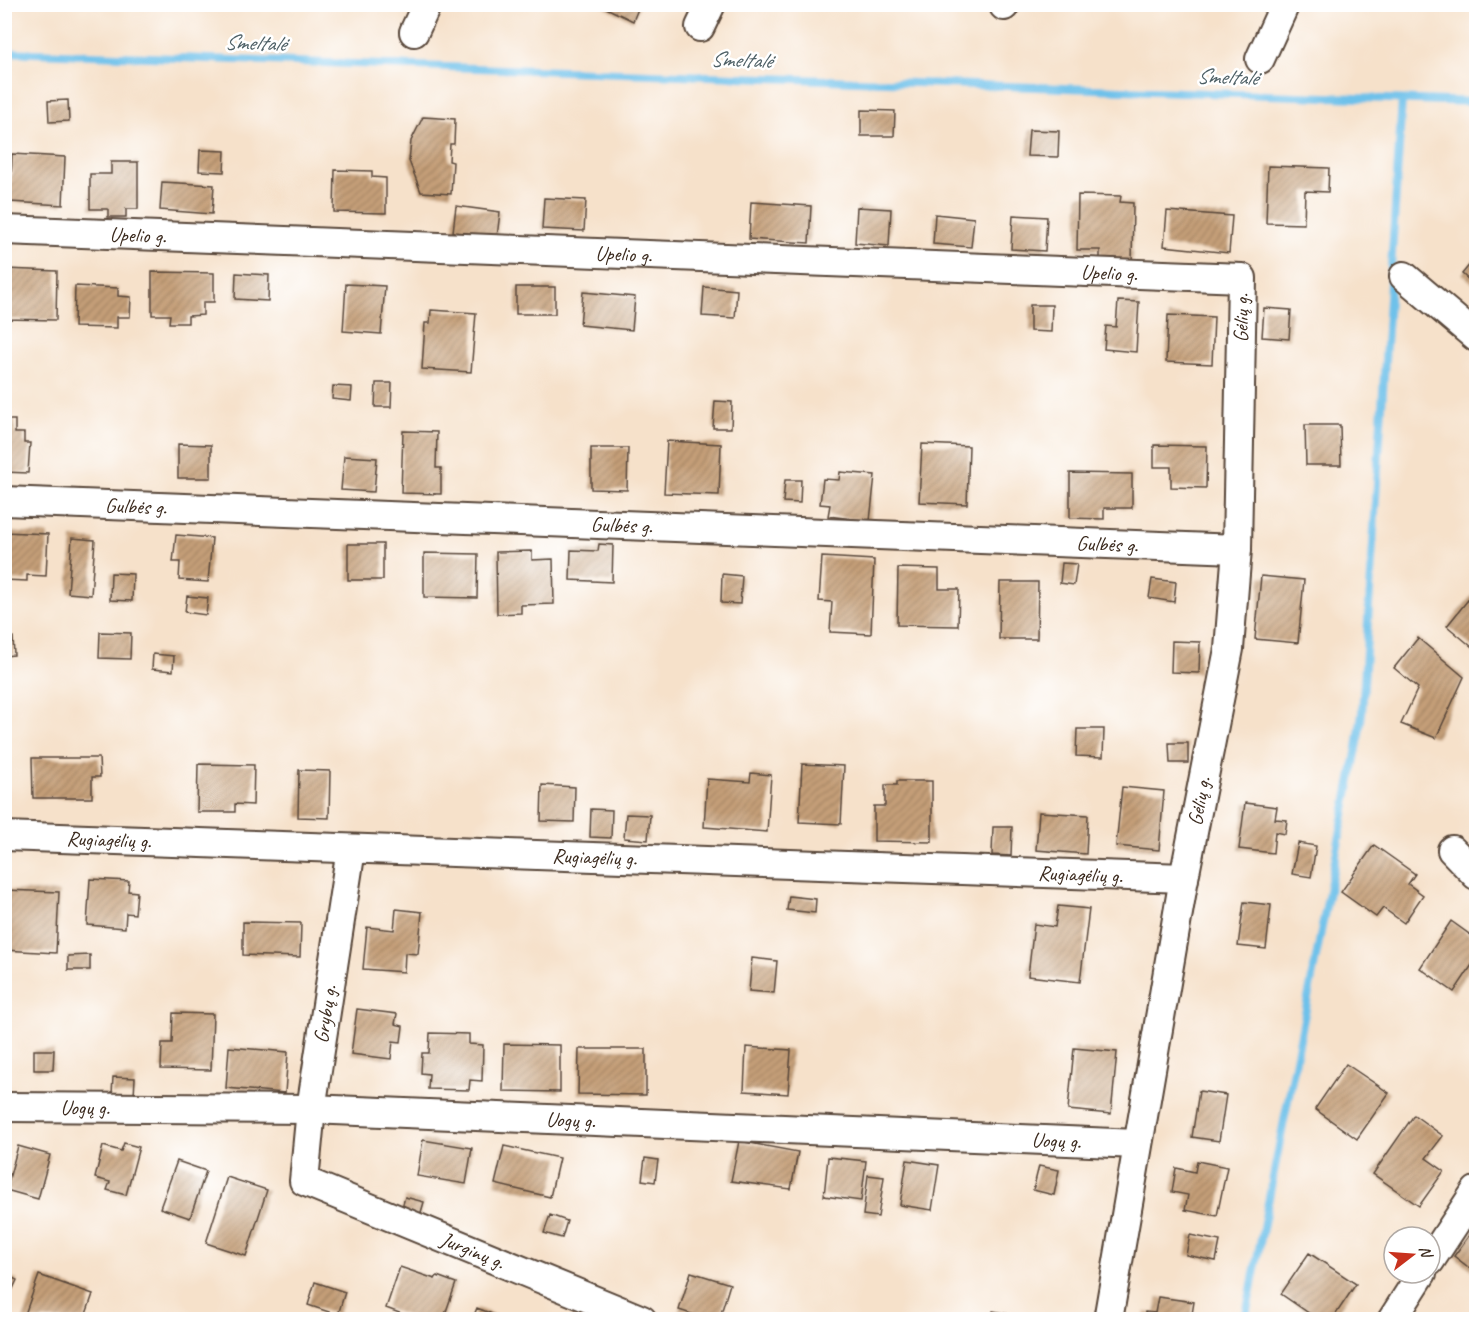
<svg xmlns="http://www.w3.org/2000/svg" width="1481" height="1324" viewBox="0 0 1481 1324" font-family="Caveat,sans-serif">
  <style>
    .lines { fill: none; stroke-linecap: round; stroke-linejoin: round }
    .stream { stroke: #6ec1ea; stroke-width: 8 }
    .building { fill: url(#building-hatch) }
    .street-casing { stroke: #574538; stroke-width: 32 }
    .street { stroke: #fff; stroke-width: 28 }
    .labels { text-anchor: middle; stroke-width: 5; stroke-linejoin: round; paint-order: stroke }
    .street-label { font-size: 21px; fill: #3b2a1e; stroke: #fff }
    .water-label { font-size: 22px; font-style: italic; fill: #4d5f65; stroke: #fff }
  </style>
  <defs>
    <pattern id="building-hatch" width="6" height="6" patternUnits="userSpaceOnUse" patternTransform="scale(1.5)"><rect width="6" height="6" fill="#c59f78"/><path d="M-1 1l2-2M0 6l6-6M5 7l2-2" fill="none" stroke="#a18262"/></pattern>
  </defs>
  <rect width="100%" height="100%" fill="#fff"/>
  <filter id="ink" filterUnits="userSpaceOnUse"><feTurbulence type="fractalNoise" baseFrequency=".0167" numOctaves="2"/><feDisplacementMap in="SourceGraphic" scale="12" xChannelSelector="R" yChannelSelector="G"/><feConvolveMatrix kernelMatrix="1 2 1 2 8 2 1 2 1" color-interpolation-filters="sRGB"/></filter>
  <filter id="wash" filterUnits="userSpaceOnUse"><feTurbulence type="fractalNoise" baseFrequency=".008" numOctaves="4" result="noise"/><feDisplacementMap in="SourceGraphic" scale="24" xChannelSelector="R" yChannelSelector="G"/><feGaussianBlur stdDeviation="1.35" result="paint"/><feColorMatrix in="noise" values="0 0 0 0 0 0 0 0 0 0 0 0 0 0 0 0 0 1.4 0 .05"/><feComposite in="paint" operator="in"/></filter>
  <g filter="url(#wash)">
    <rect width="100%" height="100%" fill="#f6e1ca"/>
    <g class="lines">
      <path class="stream" d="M4 52 1476 102
        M1245 1320 1357 748 1362 713 1402 100"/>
    </g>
    <g id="blocks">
      <path class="building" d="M598 4H640L633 21Z
        M68 100 69 121 49 122 48 101Z
        M861 110 895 111 894 136H861Z
        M423 117 455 119 454 144H450L449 161 453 162 451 194 421 192 409 161 411 141Z
        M1029 130 1059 131 1058 157 1027 156Z
        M200 150 225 151 224 172 199 171Z
        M12 154 65 157 63 205 10 202Z
        M111 162H138V209H126V217H108V209H90V174H111Z
        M1268 166 1329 168 1328 192 1305 191 1304 224 1266 223Z
        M335 170 372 171V177L386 178V213L334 212Z
        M162 182 214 185 212 214 160 210Z
        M1078 195 1121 196 1120 202 1133 203 1132 264H1100V250H1077Z
        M544 198 586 200 584 231 542 229Z
        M751 202 811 206 809 243 749 239Z
        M456 206 500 212 497 237 453 232Z
        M857 207 891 209 889 246 855 243Z
        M1167 211 1232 216 1229 253 1164 246Z
        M935 214 974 218 971 247 933 244Z
        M1013 215 1047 217 1045 251 1011 249Z
        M1476 257V286L1462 274Z
        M4 269 57 271 56 320 4 319Z
        M152 272 214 273V302H203V315L188 316V323H169L170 315H152Z
        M236 273 269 275 268 301 235 299Z
        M346 284 385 286 381 334 343 331Z
        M75 286 118 288V296L131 297 130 317H117V328L74 327Z
        M516 287H555V314H516Z
        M704 287 737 290 735 318 702 316Z
        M583 292 635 297 632 330 580 325Z
        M1118 301 1139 302 1136 352 1104 349 1106 326 1116 327Z
        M1030 305H1052L1051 332 1030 331Z
        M1264 308 1291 310 1289 339 1262 337Z
        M431 310 476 313 471 372 422 369 425 323H430Z
        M1168 315 1214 317 1212 364 1166 362Z
        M376 383H392L391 407H375Z
        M333 386 352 387 351 401 332 399Z
        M715 401 732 402 731 428H713Z
        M4 420H15V433H24V443H30L28 473 4 472Z
        M1305 425H1340L1341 465H1306Z
        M403 431 437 432 436 468H441V494L401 493Z
        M667 441 721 444 719 495 664 493Z
        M178 444 211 445V478H178Z
        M922 444 969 446 967 504 919 502Z
        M1154 445 1207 446 1206 488 1171 487V467H1154Z
        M591 448H628L627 490 591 489Z
        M344 456 377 458 374 492 341 490Z
        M840 472 875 475 870 521 828 516 830 505 820 504 823 479 839 480Z
        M1070 473 1132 474V508H1104V519L1070 518Z
        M785 480H801L800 503 783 502Z
        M4 532 48 534 46 576 27 575V581L4 580Z
        M176 535 212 538 208 582 179 580 180 562H173Z
        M72 538 95 540 91 595 68 593Z
        M348 544H383V580H348Z
        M599 544 613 545 612 582 570 580 571 550 598 551Z
        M532 551V560L553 559 554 604 521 605V613L497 614 496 552Z
        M424 553 478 554 477 598 424 597Z
        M822 557 874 560 871 634 830 632 832 602 819 601Z
        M1062 563 1077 564 1074 585 1060 583Z
        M898 568 939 569V589H959L958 626 897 625Z
        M111 573 133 574 132 601 110 600Z
        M722 574 742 576 740 604 721 603Z
        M1261 576 1304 580 1298 643 1255 639Z
        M1152 579 1176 582 1174 602 1149 598Z
        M1000 582H1038L1037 639H999Z
        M1476 590V641L1472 647 1447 626Z
        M187 596 208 598 206 615 185 612Z
        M100 632 131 633 130 659 99 658Z
        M13 637 14 655 4 656V638Z
        M1418 638 1464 677 1436 738 1401 724 1418 688 1394 668Z
        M1172 641 1200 642 1199 673 1171 672Z
        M153 654 174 656 173 671 152 669Z
        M1077 729H1104L1103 757 1076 756Z
        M1169 743H1188V763H1170Z
        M32 758H99L100 777H92V798H33Z
        M198 764 254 765 253 805 235 804V812H197Z
        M802 764 844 766 841 824 799 822Z
        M299 770 330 771 329 818 298 817Z
        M751 773 771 775 767 832 704 827 707 779 750 782Z
        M897 781H932V842L874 841V806H885V785H897Z
        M542 785 575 787 574 822 541 821Z
        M1122 787 1164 791 1159 850 1116 846Z
        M1245 803 1277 807 1275 819 1287 820 1285 834 1275 832 1273 853 1239 849Z
        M591 809 612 810 611 838 590 837Z
        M1039 812 1088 815 1086 854 1036 850Z
        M626 814 650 815 648 840 624 838Z
        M993 827H1012L1011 856 992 855Z
        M1298 843 1316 846 1311 877 1292 874Z
        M1374 845 1415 874 1408 884 1423 895 1404 923 1383 908 1376 917 1341 892Z
        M90 879 129 881 128 891 137 892 135 914 126 913 125 928 87 925Z
        M4 890 59 892 56 953 4 950Z
        M789 896 816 899 815 913 787 910Z
        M1244 902 1271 905 1266 949 1238 946Z
        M1058 906 1089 909 1080 982 1028 976 1034 924 1055 927Z
        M396 909 422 912 418 954 405 953 404 972 363 969 367 927 394 930Z
        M1451 921 1476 939V959L1454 992 1420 968Z
        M243 922 301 923 300 957 243 955Z
        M90 955V970H68V956Z
        M752 958 777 961 774 993 749 991Z
        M357 1009 397 1014 395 1024 403 1026 401 1042 393 1041 391 1059 351 1054Z
        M173 1013 213 1014 211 1070 161 1069 162 1043H172Z
        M430 1033 469 1034V1044L483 1045 482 1081 470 1080 469 1090 428 1089 429 1074 421 1073 422 1053H429Z
        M504 1044 560 1045V1092L503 1091Z
        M229 1047 288 1052 285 1093 226 1088Z
        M746 1047 791 1050 788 1094 744 1091Z
        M1074 1048 1117 1052 1111 1114 1068 1110Z
        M579 1049H646V1095L578 1094Z
        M34 1050H54L53 1070H34Z
        M1346 1064 1389 1093 1357 1139 1315 1109Z
        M113 1077 135 1078 134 1095 112 1094Z
        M1199 1091 1226 1095 1219 1141 1192 1137Z
        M1414 1115 1443 1136 1426 1158 1444 1171 1419 1206 1373 1174Z
        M423 1140 472 1148 466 1184 417 1176Z
        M739 1141 798 1152 791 1189 731 1181Z
        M124 1143 139 1147 126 1195 107 1190 110 1182 95 1178 103 1146 121 1151Z
        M18 1146 50 1155 38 1199 6 1190Z
        M504 1146 559 1158 550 1197 495 1184Z
        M828 1157 866 1161 861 1201 824 1196Z
        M645 1158 658 1160 655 1182 642 1180Z
        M907 1160 939 1165 932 1210 900 1205Z
        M177 1161 206 1171 190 1218 160 1208Z
        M1197 1161 1227 1167 1217 1216 1185 1210 1188 1195 1172 1192 1176 1168 1195 1172Z
        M1039 1166 1059 1170 1054 1195 1033 1190Z
        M868 1175 884 1177 878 1217 863 1215Z
        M227 1177 267 1190 246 1256 206 1243Z
        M405 1197 424 1202 420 1216 401 1211Z
        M550 1215 567 1221 562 1238 544 1233Z
        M1476 1226V1273L1454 1256Z
        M1190 1235 1220 1241 1216 1261 1186 1255Z
        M1309 1253 1356 1284 1332 1320H1319L1281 1294Z
        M400 1267 435 1279 437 1276 456 1283 443 1320H432L422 1316 421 1320H418L386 1308Z
        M691 1272 730 1284 719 1320H710L679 1310Z
        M4 1274 17 1280 4 1308Z
        M39 1275 93 1294 84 1320H23Z
        M315 1282 345 1292 338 1315 308 1305Z
        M1158 1297 1194 1302 1191 1320H1144L1145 1312 1155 1313Z
        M477 1308 505 1319V1320H472Z
        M993 1311 1010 1314 1009 1320H991Z"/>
    </g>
  </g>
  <g filter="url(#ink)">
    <use href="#blocks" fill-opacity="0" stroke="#574538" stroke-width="1.5"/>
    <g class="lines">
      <g class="street-casing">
        <g id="street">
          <path d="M1004 6 1005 4"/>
          <path d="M700 27 711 4"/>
          <path d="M414 32 427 4"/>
          <path d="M1260 59 1285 4"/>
          <path id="s1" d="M4 230 1242 278 1237 549 1229 649 1184 878 1108 1320"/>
          <path d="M1404 276 1476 337"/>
          <path id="s2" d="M4 501 1237 549"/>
          <path id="s3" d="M4 836 1184 878"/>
          <path id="s4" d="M351 849 311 1109 304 1181 642 1320"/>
          <path d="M1452 850 1476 875"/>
          <path id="s5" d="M4 1107 311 1109 1137 1144"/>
          <path d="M1430 1261 1476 1191"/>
          <path d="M1392 1320 1422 1273"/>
        </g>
      </g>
      <use href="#street" class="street"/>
    </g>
  </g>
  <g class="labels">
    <g class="street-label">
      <text dy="7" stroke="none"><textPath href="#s1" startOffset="134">Upelio g.</textPath></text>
      <text dy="7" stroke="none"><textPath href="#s1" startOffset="620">Upelio g.</textPath></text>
      <text dy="7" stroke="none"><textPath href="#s1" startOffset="1106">Upelio g.</textPath></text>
      <text transform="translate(1241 318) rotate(-89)" y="7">Gėlių g.</text>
      <text dy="7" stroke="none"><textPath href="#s2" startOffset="132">Gulbės g.</textPath></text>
      <text dy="7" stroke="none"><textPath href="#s2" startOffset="618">Gulbės g.</textPath></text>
      <text dy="7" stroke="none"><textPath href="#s2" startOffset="1104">Gulbės g.</textPath></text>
      <text transform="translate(1199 801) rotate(-79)" y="7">Gėlių g.</text>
      <text dy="7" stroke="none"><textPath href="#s3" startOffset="105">Rugiagėlių g.</textPath></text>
      <text dy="7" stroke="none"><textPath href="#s3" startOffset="591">Rugiagėlių g.</textPath></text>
      <text dy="7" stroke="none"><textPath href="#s3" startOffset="1077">Rugiagėlių g.</textPath></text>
      <text transform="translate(325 1014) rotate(-81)" y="7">Grybų g.</text>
      <text dy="7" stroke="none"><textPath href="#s5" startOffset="81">Uogų g.</textPath></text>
      <text dy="7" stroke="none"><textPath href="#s5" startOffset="567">Uogų g.</textPath></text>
      <text dy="7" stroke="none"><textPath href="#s5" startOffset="1053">Uogų g.</textPath></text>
      <text dy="7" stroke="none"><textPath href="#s4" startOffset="518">Jurginų g.</textPath></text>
    </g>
    <g class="water-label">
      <text transform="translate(255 42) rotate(2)" y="8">Smeltalė</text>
      <text transform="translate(741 59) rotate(2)" y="8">Smeltalė</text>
      <text transform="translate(1227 76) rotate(2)" y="8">Smeltalė</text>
    </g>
  </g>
  <rect width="1481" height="1324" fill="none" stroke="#fff" stroke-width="24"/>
  <g transform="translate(1412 1255) rotate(73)"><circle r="28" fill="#ffffff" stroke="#b1aaa5" stroke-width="1.5"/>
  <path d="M0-4.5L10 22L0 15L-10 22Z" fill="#c8321e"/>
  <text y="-9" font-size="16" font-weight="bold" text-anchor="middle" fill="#3b2a1e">N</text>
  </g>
</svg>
